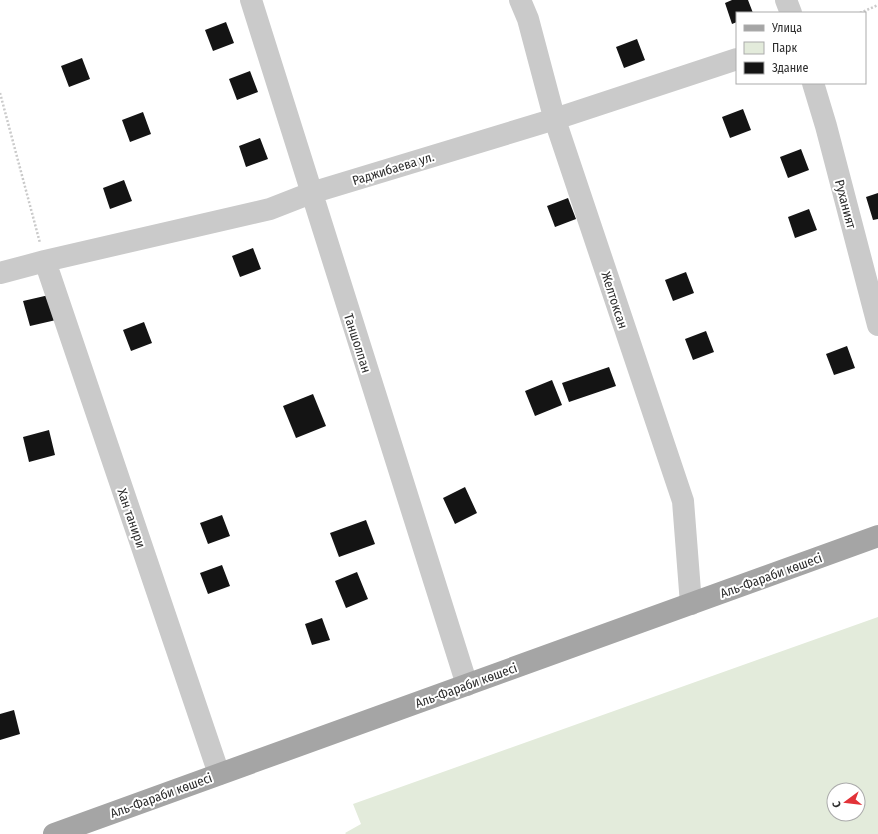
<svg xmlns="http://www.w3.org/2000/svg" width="878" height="834" viewBox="0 0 878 834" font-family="'Fira Sans Condensed',sans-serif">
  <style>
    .green { fill: #e3ebdb; fill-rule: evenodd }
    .building { fill: #141414 }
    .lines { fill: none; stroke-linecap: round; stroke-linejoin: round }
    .path { stroke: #cacaca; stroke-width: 2.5; stroke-dasharray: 2 2; stroke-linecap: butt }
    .minor { stroke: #cacaca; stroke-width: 22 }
    .major { stroke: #a5a5a5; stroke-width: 22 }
    .labels { text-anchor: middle; stroke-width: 4; stroke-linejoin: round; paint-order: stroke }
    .street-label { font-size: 13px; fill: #2d2d2d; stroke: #fff }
  </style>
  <rect width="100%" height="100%" fill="#fff"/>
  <path class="green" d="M878 617V834H346L345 833 361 824 353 804ZM834 790H858V814H834Z"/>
  <path class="building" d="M732 0H748L753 13H737V22L732 24 725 3Z
    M226 22 234 43 213 51 205 30Z
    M637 39 645 60 624 68 616 47Z
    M82 58 90 79 69 87 61 66Z
    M250 71 258 92 237 100 229 79Z
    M743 109 751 130 730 138 722 117Z
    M143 112 151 134 130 142 122 120Z
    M260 138 268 159 246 167 239 146Z
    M801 149 809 170 788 178 780 157Z
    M124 180 132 201 110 209 103 188Z
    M878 193V219L873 220 866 197Z
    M568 198 576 219 555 227 547 206Z
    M809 209 817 230 795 238 788 217Z
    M253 248 261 269 240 277 232 256Z
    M686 272 694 293 673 301 665 280Z
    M49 295 56 320 30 326 23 301Z
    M144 322 152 343 131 351 123 330Z
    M706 331 714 352 693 360 685 339Z
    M847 346 855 368 834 375 826 354Z
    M609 367 616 386 569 402 562 383Z
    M552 380 562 405 535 416 525 391Z
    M313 394 326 426 296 438 283 406Z
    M49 430 55 455 29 462 23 437Z
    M465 487 477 513 455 524 443 498Z
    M222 515 230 536 208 544 200 523Z
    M366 520 375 544 339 557 330 533Z
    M222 565 230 586 208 594 200 573Z
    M357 572 368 599 346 608 335 581Z
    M322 618 330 640 312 645 305 624Z
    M14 710 20 734 0 740V714Z"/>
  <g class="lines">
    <path class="path" d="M860 13 878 5
      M0 93 40 243"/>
    <path class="minor" d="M251 0 467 685
      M520 0 528 19 554 117 683 501 691 604
      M786 0 791 13
      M813 83 826 126 878 325
      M45 261 219 774
      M0 273 45 261 270 209 311 193 555 119 737 59"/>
    <path class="major" d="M54 834 878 536"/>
  </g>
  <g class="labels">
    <g class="street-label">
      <text transform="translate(393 168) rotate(-17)" y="5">Раджибаева ул.</text>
      <text transform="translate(846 204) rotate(75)" y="5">Руханият</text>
      <text transform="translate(615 300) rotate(72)" y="5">Желтоксан</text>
      <text transform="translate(358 343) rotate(72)" y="5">Таншолпан</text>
      <text transform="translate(132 518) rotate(71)" y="5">Хан танири</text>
      <text transform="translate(771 575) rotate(-20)" y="5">Аль-Фараби көшесі</text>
      <text transform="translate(466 685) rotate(-20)" y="5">Аль-Фараби көшесі</text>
      <text transform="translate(161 795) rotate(-20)" y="5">Аль-Фараби көшесі</text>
    </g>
  </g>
  <rect x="736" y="12" width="130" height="72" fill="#ffffff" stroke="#ababab"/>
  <rect x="744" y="25" width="20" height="6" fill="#a5a5a5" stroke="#ababab"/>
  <text x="772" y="32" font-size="12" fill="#2d2d2d">Улица</text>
  <rect x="744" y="42" width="20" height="12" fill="#e3ebdb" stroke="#ababab"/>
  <text x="772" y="52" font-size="12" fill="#2d2d2d">Парк</text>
  <rect x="744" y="62" width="20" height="12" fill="#141414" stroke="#ababab"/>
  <text x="772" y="72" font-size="12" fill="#2d2d2d">Здание</text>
  <g transform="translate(846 802) rotate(255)"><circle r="19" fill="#ffffff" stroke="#ababab"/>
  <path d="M0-3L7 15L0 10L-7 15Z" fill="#e23238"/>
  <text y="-6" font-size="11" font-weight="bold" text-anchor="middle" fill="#2d2d2d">С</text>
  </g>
</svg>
